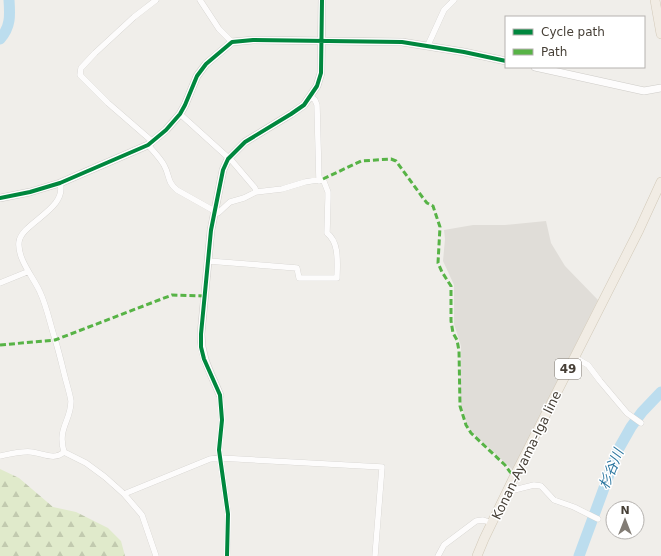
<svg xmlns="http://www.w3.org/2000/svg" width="661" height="556" viewBox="0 0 661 556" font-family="'DejaVu Sans','Noto Sans JP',sans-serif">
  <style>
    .industrial { fill: #e0ddd8 }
    .forest { fill: url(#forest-firs) }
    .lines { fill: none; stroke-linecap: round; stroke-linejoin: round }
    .river { stroke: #bcddee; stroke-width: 11 }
    .minor-casing { stroke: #ceccc8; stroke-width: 6 }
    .tertiary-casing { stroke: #ceccc8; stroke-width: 8 }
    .primary-casing { stroke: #d2c9b8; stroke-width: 10 }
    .minor { stroke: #fdfcfc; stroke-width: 5.5 }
    .tertiary { stroke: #fdfcfc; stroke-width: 7 }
    .primary { stroke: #f1ece4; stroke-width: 9 }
    .quiet { stroke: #57b346; stroke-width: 3; stroke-dasharray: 6 3; stroke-linecap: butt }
    .cycleway-casing { stroke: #fff; stroke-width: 6 }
    .cycleway { stroke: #00873e; stroke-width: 4 }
    .labels { text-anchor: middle; stroke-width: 3; stroke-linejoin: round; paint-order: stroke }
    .shield { fill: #fff; stroke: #7e7972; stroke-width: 1 }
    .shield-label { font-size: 12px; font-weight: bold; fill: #463f36 }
    .street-label { font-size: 13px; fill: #463f36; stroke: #fff }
    .water-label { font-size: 14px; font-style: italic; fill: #2e78a1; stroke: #fff }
  </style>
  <defs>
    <pattern id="forest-firs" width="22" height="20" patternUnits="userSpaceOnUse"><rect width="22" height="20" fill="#e0eacb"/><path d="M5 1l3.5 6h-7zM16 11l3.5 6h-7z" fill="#c2caaf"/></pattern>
  </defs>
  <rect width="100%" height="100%" fill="#f0eeea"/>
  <path class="industrial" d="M546 221 551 243 565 266 598 300 513 470 471 431 467 424 461 404 460 392 461 346 454 324V285L443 261 445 239 444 230 473 225H505Z"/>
  <path class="forest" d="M0 469 19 478 53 507 76 512 108 528 121 541 125 556H0Z"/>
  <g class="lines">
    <path class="river" d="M0 39C11 27 10 15 9 0
      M579 556 618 450 631 427 642 412 661 392"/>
    <g class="minor-casing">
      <path id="minor" d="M200 0 219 29 232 42
        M428 45 444 10 454 0
        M311 97 315 100 317 105 319 181
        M180 114 232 161 255 188 256 192
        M153 142 108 103 80 75 81 68 95 53 134 17 156 0
        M148 145C154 152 160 158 164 165 170 176 167 182 177 190L218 213 230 202 244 198 256 192 282 189 305 182 323 179 328 192V198L327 233C340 243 337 264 337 278H299L297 268 208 261
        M60 183C68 209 21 223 19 242 17 259 34 278 40 292 47 307 50 324 55 339 59 352 62 365 65 377 67 385 70 394 71 401 71 421 57 428 64 452L86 463 105 477 124 494 142 515 156 556
        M0 283 27 272
        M574 357 588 365 600 381 627 413 641 423
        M220 395 222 420 219 450 228 514 227 556
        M0 456C10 454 21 451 31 452 43 453 54 461 64 452
        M508 490H514L534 485 541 486 554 500 574 507 598 519
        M124 494 210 459 220 458 382 467 375 556
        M438 556 444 545 476 521 483 520 492 523"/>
    </g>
    <g class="tertiary-casing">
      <path id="tertiary" d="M535 67 644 91 661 88
        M0 198 30 192 60 183 148 145 166 130 180 114 185 105 197 76 206 64 232 42 253 40 402 42 464 52 506 61
        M220 395C211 373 201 358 201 334L211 230 223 170 228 159 245 142 291 114 304 105 317 86 321 73 322 0"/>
    </g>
    <g class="primary-casing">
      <path id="primary" d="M655 0 661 34
        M477 556 484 539 515 475 639 230 661 182"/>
    </g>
    <use href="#minor" class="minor"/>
    <use href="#tertiary" class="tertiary"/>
    <use href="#primary" class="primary"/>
    <path class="quiet" d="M323 179 361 161 391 159 396 161 423 198 427 203 433 206 440 227 438 263 442 272 451 286V321L453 333 457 340 459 351 460 406 466 425 471 433 505 465 510 472 515 475
      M0 345 55 340 172 295 205 296"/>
    <g class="cycleway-casing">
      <path id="cycleway" d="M0 198 30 192 60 183 148 145 166 130 180 114 185 105 197 76 206 64 232 42 253 40 402 42 464 52 506 61
        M227 556 228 514 219 450 222 420 220 395 204 359 201 347V334L211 230 223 170 228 159 245 142 291 114 304 105 317 86 321 73 322 0"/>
    </g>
    <use href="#cycleway" class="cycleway"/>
  </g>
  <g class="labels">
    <rect class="shield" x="555" y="359" width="26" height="20" rx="3"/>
    <g class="shield-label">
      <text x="568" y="373">49</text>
    </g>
    <g class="street-label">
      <text transform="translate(526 455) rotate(-64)" y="5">Konan-Ayama-Iga line</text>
    </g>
    <g class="water-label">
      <text transform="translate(611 469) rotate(-68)" y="5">杉谷川</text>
    </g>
  </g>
  <rect x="505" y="16" width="140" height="52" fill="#ffffff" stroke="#b5b2af"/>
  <rect x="513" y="29" width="20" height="6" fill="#00873e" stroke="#b5b2af"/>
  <text x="541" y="36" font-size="12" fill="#463f36">Cycle path</text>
  <rect x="513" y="49" width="20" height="6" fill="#57b346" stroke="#b5b2af"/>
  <text x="541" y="56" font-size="12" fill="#463f36">Path</text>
  <g transform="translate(625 520)"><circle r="19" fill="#ffffff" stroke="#b5b2af"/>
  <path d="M0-3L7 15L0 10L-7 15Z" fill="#827c75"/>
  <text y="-6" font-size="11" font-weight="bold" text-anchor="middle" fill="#463f36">N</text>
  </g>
</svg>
